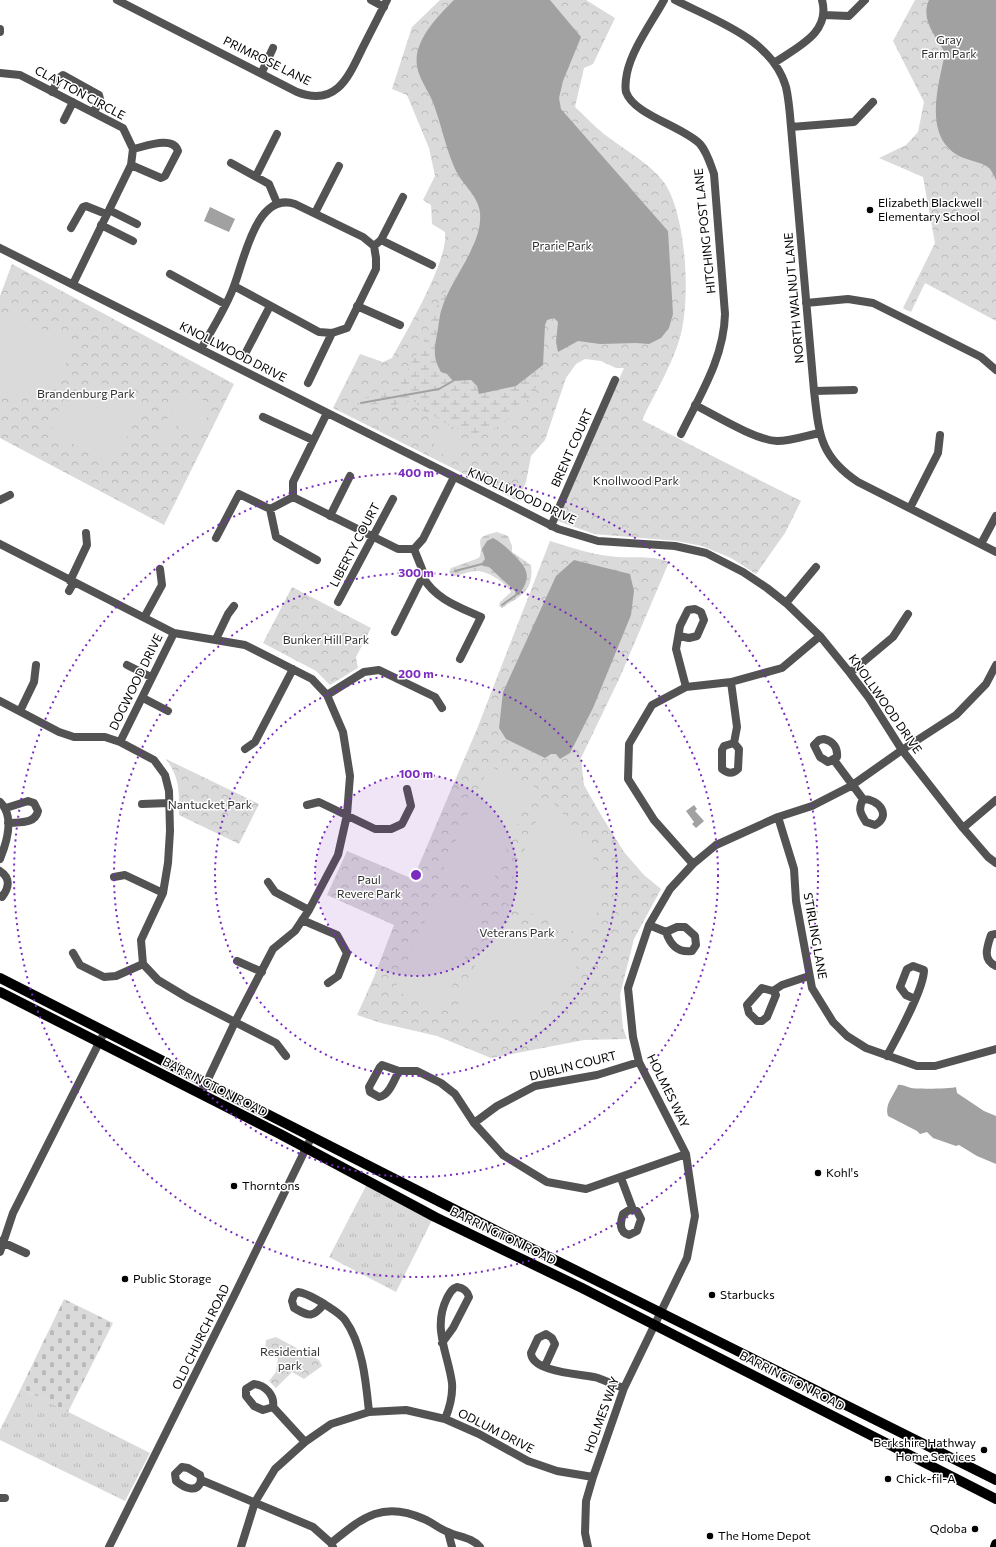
<svg xmlns="http://www.w3.org/2000/svg" width="996" height="1547" viewBox="0 0 996 1547" font-family="Commissioner,sans-serif">
  <style>
    .grass { fill: url(#grass-tufts) }
    .forest { fill: url(#forest-crowns) }
    .wetland { fill: url(#wetland-marsh) }
    .cemetery { fill: url(#cemetery-stones) }
    .pitch { fill: #dadada }
    .water { fill: #a1a1a1 }
    .lines { fill: none; stroke-linecap: round; stroke-linejoin: round }
    .stream { stroke: #a1a1a1; stroke-width: 2 }
    .minor { stroke: #535353; stroke-width: 8 }
    .major { stroke: #000; stroke-width: 10 }
    .ring { fill: none; stroke: #7b2cbf; stroke-width: 2; stroke-dasharray: 2 4 }
    .poi-dot { fill: #000; stroke: #fff; stroke-width: 1.5 }
    .labels { text-anchor: middle; stroke-width: 3; stroke-linejoin: round; paint-order: stroke }
    .park-label { font-size: 12px; fill: #313131; stroke: #fff }
    .street-label { font-size: 12px; fill: #000; stroke: #fff }
    .poi-label { font-size: 12px; fill: #000; stroke: #fff; text-anchor: start }
    .centre { fill: #7b2cbf; stroke: #fff; stroke-width: 2 }
    .ring-label { font-size: 12px; text-anchor: middle; font-weight: bold; fill: #7b2cbf; stroke: #fff; stroke-width: 3; stroke-linejoin: round; paint-order: stroke }
  </style>
  <defs>
    <pattern id="grass-tufts" width="24" height="20" patternUnits="userSpaceOnUse"><rect width="24" height="20" fill="#dadada"/><path d="M3 7l-1-3M5 7V3M7 7l1-3M15 17l-1-3M17 17v-4M19 17l1-3" fill="none" stroke="#b9b9b9"/></pattern>
    <pattern id="forest-crowns" width="20" height="18" patternUnits="userSpaceOnUse"><rect width="20" height="18" fill="#dadada"/><path d="M2 6a3 3 0 1 1 6 0M12 15a3 3 0 1 1 6 0" fill="none" stroke="#b9b9b9"/></pattern>
    <pattern id="wetland-marsh" width="20" height="14" patternUnits="userSpaceOnUse"><rect width="20" height="14" fill="#dadada"/><path d="M1 5h8M5 5V1M11 12h8M15 12V8" fill="none" stroke="#b9b9b9"/></pattern>
    <pattern id="cemetery-stones" width="16" height="16" patternUnits="userSpaceOnUse"><rect width="16" height="16" fill="#dadada"/><path d="M2 7V4a2 2 0 0 1 4 0v3zM10 15v-3a2 2 0 0 1 4 0v3z" fill="#b9b9b9"/></pattern>
  </defs>
  <rect width="100%" height="100%" fill="#fff"/>
  <path class="grass" d="M367 1184 433 1218 396 1292 329 1257Z
    M21 1388 150 1453 125 1501 0 1440V1430Z"/>
  <path class="forest" d="M440 0H586L615 18 593 64 584 68 575 107C585 116 594 126 604 134 623 149 648 162 663 181 687 212 692 307 678 344 669 370 654 395 642 420L801 501 785 533 756 574 731 558 702 546 677 541 594 534 558 521V517L624 368H616L601 361 585 359 576 364 566 378 545 440 531 456 526 482 518 501 333 408 360 354 383 362 392 358C407 330 449 260 445 232L432 224 431 205 423 200 435 176 429 148 407 95 392 89 412 27Z
    M915 0H996V321L925 283 911 312 903 308 935 243 923 177 879 158 906 145 918 132 924 102 893 41Z
    M12 264 234 384 164 525 0 438V296Z
    M550 541C572 548 594 555 617 557 634 558 653 555 669 562L620 677 581 758 584 785 601 815 624 852 644 875 661 889 634 939 620 995 623 1028 627 1039 584 1040 491 1058 437 1036 381 1023 357 1015 374 977 394 925 327 895 347 851 413 879 477 729Z
    M292 587 371 628 356 657 358 668 330 685 316 671 263 643Z
    M166 759 259 804 239 844 179 815C179 791 180 778 166 759Z
    M276 1337 319 1360 322 1366 304 1379 292 1372 276 1388 269 1381 276 1372 278 1358 270 1356V1350H265L266 1340Z"/>
  <path class="wetland" d="M457 275 442 308 434 360 453 381 471 380 477 386 479 394 516 386 543 365C541 392 514 418 491 431 486 433 479 433 473 434 465 428 461 430 453 427 441 422 432 412 419 410L417 403C407 397 400 405 390 406 387 406 383 404 380 404 372 404 366 407 358 406L357 403 359 399 396 390 427 336 434 310Z
    M497 532 508 536 512 546V552L531 565C534 592 521 595 502 608L499 606 500 602 511 592C506 583 488 571 477 571 468 571 460 576 452 576L449 572 451 568 479 558C486 543 469 538 497 532Z"/>
  <path class="cemetery" d="M64 1299 113 1323 68 1412 21 1388Z"/>
  <path class="pitch" d="M12 314 74 344C70 353 62 376 55 382 41 395 17 398 0 389V323L2 318Z
    M104 383 122 391 143 405 116 460 110 463 50 432 66 402 84 386Z
    M182 390 213 405 198 435 177 425 166 446 156 441Z
    M443 432 459 441 460 445 453 459 432 449 439 434Z
    M489 766 534 786 487 894 441 874Z
    M546 798C556 803 562 813 569 822 603 861 609 890 588 937L503 902Z
    M438 891 485 910 442 1010 394 990Z
    M497 918 581 955C577 965 573 977 566 986 552 1006 518 1021 493 1020 480 1020 467 1016 454 1012Z"/>
  <path class="water" d="M454 0H550L581 37 563 81 559 98 561 109 668 231 673 314 669 328 661 338 649 344 636 343 600 344 578 341 558 352 556 342 558 322 554 318 547 320 545 325 543 365 516 386 479 394 477 386 471 380 453 381 447 374 441 372C433 358 434 350 437 334 439 326 439 316 442 308 451 278 483 245 480 213 479 197 463 185 456 171 447 152 442 128 435 108 431 94 419 80 417 66 413 41 438 16 454 0Z
    M929 0H996V180C994 176 991 169 988 167 981 162 967 160 959 156 922 136 939 84 945 53 936 36 920 20 929 0Z
    M210 207 235 219 229 232 204 221Z
    M493 538C501 542 507 548 513 554 528 569 532 576 519 595H516L515 591 489 567 483 566 482 563 485 559 482 549 487 541Z
    M574 560 630 574 634 591 631 615 593 708 570 753 560 759 556 754H551L545 758 506 739 499 728 503 692 556 576Z
    M694 805 697 809 695 811 704 821 696 828 692 824 694 822 686 811Z
    M898 1085C903 1084 906 1087 911 1088 917 1089 950 1089 956 1087L957 1093 984 1111 996 1116V1164L977 1156 959 1145 956 1146 933 1138 927 1132 920 1134 917 1131 888 1116C884 1105 894 1095 898 1085Z"/>
  <g class="lines">
    <path class="stream" d="M361 403 439 389 453 381
      M455 571 482 564
      M502 605 516 595"/>
    <path class="minor" d="M117 0 297 92C336 107 348 78 362 49 370 33 379 16 387 0
      M371 0 384 7
      M664 0C652 22 632 49 627 73 626 78 625 87 626 92 634 115 682 126 700 144 707 152 710 163 714 174L725 314C724 358 700 395 681 434
      M675 0C716 21 772 39 786 87 789 100 790 114 791 127L814 391C819 433 819 456 858 482L996 552
      M824 15 849 16 865 0
      M0 29V32
      M774 63C797 47 831 33 822 0
      M262 72 273 48
      M0 73 20 75 123 128 133 149 131 165 73 284
      M52 92 59 78 63 75 99 95 100 99 94 112
      M64 120 73 102
      M791 127 854 122 873 102
      M231 163 269 184 277 203
      M131 165 161 178 165 176 178 151C173 135 144 147 133 149
      M256 176 277 134
      M109 210 137 224
      M315 213 339 166
      M101 225 133 241
      M71 228 83 207 86 206 106 214
      M381 240 432 265
      M374 246 381 240 403 197
      M0 248 558 529 598 541 675 546 706 553 743 572 767 588 786 603 820 636 850 673 869 698 902 750 963 828 988 857 996 863
      M170 274 225 304
      M806 303 848 299 873 303 981 357 996 370
      M357 306 400 325
      M201 349C212 329 226 308 234 286 244 261 256 191 295 204L363 237 374 246 376 258V269L347 328 332 333 319 332 234 286
      M245 354 270 306
      M308 383 332 333
      M814 391 854 390
      M695 405C715 415 755 440 777 441 791 441 805 436 819 433
      M263 417 313 440
      M293 497 398 549H414L423 539 454 477
      M293 497V482L327 413
      M0 500 10 495
      M910 508 938 453 940 435
      M270 509 276 537 317 560
      M270 509 293 497
      M330 516 350 476
      M551 526 615 380
      M216 538 239 494 270 509
      M0 544 174 633 245 645 312 679 327 695 343 732 350 776 347 815 338 855 309 910 295 931 273 949 235 1022 201 1094
      M981 544 996 516
      M423 577C435 599 459 607 481 617L460 659
      M70 581 87 545 86 533
      M69 591 74 582
      M338 602 393 499
      M786 603 816 567
      M145 616 162 585 160 569
      M395 632 424 574 414 549
      M679 636 689 638 697 636 704 620 701 612 695 609 688 610 680 626 676 649 686 687
      M216 639 228 614 234 606
      M127 665 151 677
      M850 673 893 637 908 614
      M731 682 737 727 734 743
      M327 695 364 672 379 670 435 697 442 708
      M143 698 168 711
      M0 701 59 732 74 737H105L120 742 154 760 165 775 169 791 170 831 168 863 163 893 141 940 143 964 158 980 188 998 276 1043 286 1056
      M20 711 34 682 36 665
      M824 739C833 741 838 748 837 757L828 762 820 757 814 745 819 740Z
      M120 742 174 633
      M734 743 739 749 738 769C733 774 728 774 722 769V750L724 746Z
      M245 749 255 742 293 669
      M834 760 863 799C879 799 892 816 875 825L866 822C860 813 858 809 863 799
      M0 802C15 816 7 842 0 859
      M142 804 169 803
      M307 805 319 802 375 829H391L402 824 411 806 407 789
      M6 808 28 801 34 803 38 811C35 824 20 822 8 823
      M778 817 794 869 796 901 812 988 833 1022 847 1036 866 1048 917 1066H935L996 1049
      M963 828 996 800
      M693 864 654 820 628 779 629 744 652 705 686 687 731 682 782 668 820 636
      M0 871C11 878 9 888 2 897L0 896
      M114 877 125 875 163 893
      M268 882 275 892 309 910
      M302 920 337 935 347 953 338 976 328 983
      M649 925 666 932
      M677 927H685L695 936 696 945 692 951C677 953 670 944 666 932Z
      M996 934 991 935C987 947 982 960 996 966
      M73 953 80 965 104 977 116 976 143 964
      M237 961 262 972
      M762 988 773 991 776 995 767 1017 762 1021H757L749 1013 747 1005Z
      M773 991 782 985 809 976
      M887 1056C897 1037 924 989 924 970L913 966 907 969 900 987 906 995 915 999
      M382 1065 399 1071C394 1080 389 1096 379 1097L370 1092 369 1087 380 1067Z
      M399 1071H417L441 1083 455 1094 474 1123 503 1155 547 1182 586 1189 686 1154
      M474 1123 497 1106 535 1086 597 1075 639 1062
      M621 1178 633 1210
      M631 1209 637 1211 641 1219 637 1231 629 1235C619 1232 620 1223 623 1214Z
      M0 1241 26 1253
      M0 1252 13 1213 105 1031
      M324 1304C312 1319 309 1316 294 1308L292 1301 294 1295 298 1292C307 1293 315 1299 323 1303 330 1308 340 1313 345 1320 363 1345 366 1383 369 1412
      M442 1343 453 1328 469 1297C467 1290 463 1288 457 1287 451 1289 450 1293 447 1298 432 1328 448 1353 452 1383 453 1396 450 1407 445 1419
      M545 1366 555 1344 552 1338 546 1334 538 1338 531 1353C532 1373 584 1374 598 1378 606 1381 615 1385 624 1388
      M273 1407 263 1410 254 1406 246 1396V1389L254 1384C265 1385 275 1395 273 1407L305 1442
      M201 1480C198 1495 183 1487 176 1481L175 1474 182 1467 188 1468 200 1475 201 1480 313 1527 331 1543 333 1547
      M0 1498H5
      M448 1532 452 1547
      M331 1543C362 1518 382 1500 424 1519 432 1522 439 1529 448 1532 458 1537 472 1537 480 1547
      M109 1547 234 1296 312 1136
      M241 1547 255 1502 275 1469 305 1442 331 1424 369 1412 406 1410 445 1419 479 1434 528 1461 557 1471 593 1477
      M588 1547 585 1533 586 1501 593 1477 624 1388 687 1258 695 1216 686 1154 639 1062 633 1037 628 988 649 925 670 889 693 864 716 845 778 817 812 806 851 786 902 750 956 715 986 684 996 665"/>
    <path class="major" d="M0 978 499 1232 996 1480
      M0 992 280 1134 435 1217 582 1288 996 1499
      M995 1547 996 1544"/>
  </g>
  <circle cx="416" cy="875" r="101" fill="#7b2cbf" fill-opacity=".12"/>
  <g class="ring">
    <circle cx="416" cy="875" r="101"/>
    <circle cx="416" cy="875" r="201"/>
    <circle cx="416" cy="875" r="302"/>
    <circle cx="416" cy="875" r="402"/>
  </g>
  <g class="poi-dot">
    <circle cx="870" cy="210" r="4"/>
    <circle cx="818" cy="1173" r="4"/>
    <circle cx="234" cy="1186" r="4"/>
    <circle cx="125" cy="1279" r="4"/>
    <circle cx="712" cy="1295" r="4"/>
    <circle cx="984" cy="1450" r="4"/>
    <circle cx="888" cy="1479" r="4"/>
    <circle cx="975" cy="1529" r="4"/>
    <circle cx="710" cy="1536" r="4"/>
  </g>
  <g class="labels">
    <g class="park-label">
      <text x="949" y="44">Gray<tspan x="949" dy="14">Farm Park</tspan></text>
      <text x="562" y="250">Prarie Park</text>
      <text x="86" y="398">Brandenburg Park</text>
      <text x="636" y="485">Knollwood Park</text>
      <text x="326" y="644">Bunker Hill Park</text>
      <text x="210" y="809">Nantucket Park</text>
      <text x="369" y="884">Paul<tspan x="369" dy="14">Revere Park</tspan></text>
      <text x="517" y="937">Veterans Park</text>
      <text x="290" y="1356">Residential<tspan x="290" dy="14">park</tspan></text>
    </g>
    <g class="street-label">
      <text transform="translate(267 61) rotate(26)" y="4">PRIMROSE LANE</text>
      <text transform="translate(80 93) rotate(28)" y="4">CLAYTON CIRCLE</text>
      <text transform="translate(705 231) rotate(-96)" y="4">HITCHING POST LANE</text>
      <text transform="translate(794 298) rotate(-95)" y="4">NORTH WALNUT LANE</text>
      <text transform="translate(233 352) rotate(27)" y="4">KNOLLWOOD DRIVE</text>
      <text transform="translate(572 448) rotate(-66)" y="4">BRENT COURT</text>
      <text transform="translate(522 496) rotate(25)" y="4">KNOLLWOOD DRIVE</text>
      <text transform="translate(355 545) rotate(-62)" y="4">LIBERTY COURT</text>
      <text transform="translate(136 682) rotate(-64)" y="4">DOGWOOD DRIVE</text>
      <text transform="translate(885 704) rotate(55)" y="4">KNOLLWOOD DRIVE</text>
      <text transform="translate(815 936) rotate(80)" y="4">STIRLING LANE</text>
      <text transform="translate(573 1066) rotate(-14)" y="4">DUBLIN COURT</text>
      <text transform="translate(215 1087) rotate(27)" y="4">BARRINGTON ROAD</text>
      <text transform="translate(668 1091) rotate(64)" y="4">HOLMES WAY</text>
      <text transform="translate(503 1236) rotate(26)" y="4">BARRINGTON ROAD</text>
      <text transform="translate(201 1337) rotate(-64)" y="4">OLD CHURCH ROAD</text>
      <text transform="translate(792 1381) rotate(27)" y="4">BARRINGTON ROAD</text>
      <text transform="translate(602 1415) rotate(-70)" y="4">HOLMES WAY</text>
      <text transform="translate(496 1431) rotate(27)" y="4">ODLUM DRIVE</text>
    </g>
    <g class="poi-label">
      <text x="878" y="207">Elizabeth Blackwell<tspan x="878" dy="14">Elementary School</tspan></text>
      <text x="826" y="1177">Kohl's</text>
      <text x="242" y="1190">Thorntons</text>
      <text x="133" y="1283">Public Storage</text>
      <text x="720" y="1299">Starbucks</text>
      <text x="976" y="1447" text-anchor="end">Berkshire Hathway<tspan x="976" dy="14">Home Services</tspan></text>
      <text x="896" y="1483">Chick-fil-A</text>
      <text x="967" y="1533" text-anchor="end">Qdoba</text>
      <text x="718" y="1540">The Home Depot</text>
    </g>
  </g>
  <circle cx="416" cy="875" r="6" class="centre"/>
  <g class="ring-label">
    <text x="416" y="477">400 m</text>
    <text x="416" y="577">300 m</text>
    <text x="416" y="678">200 m</text>
    <text x="416" y="778">100 m</text>
  </g>
</svg>
